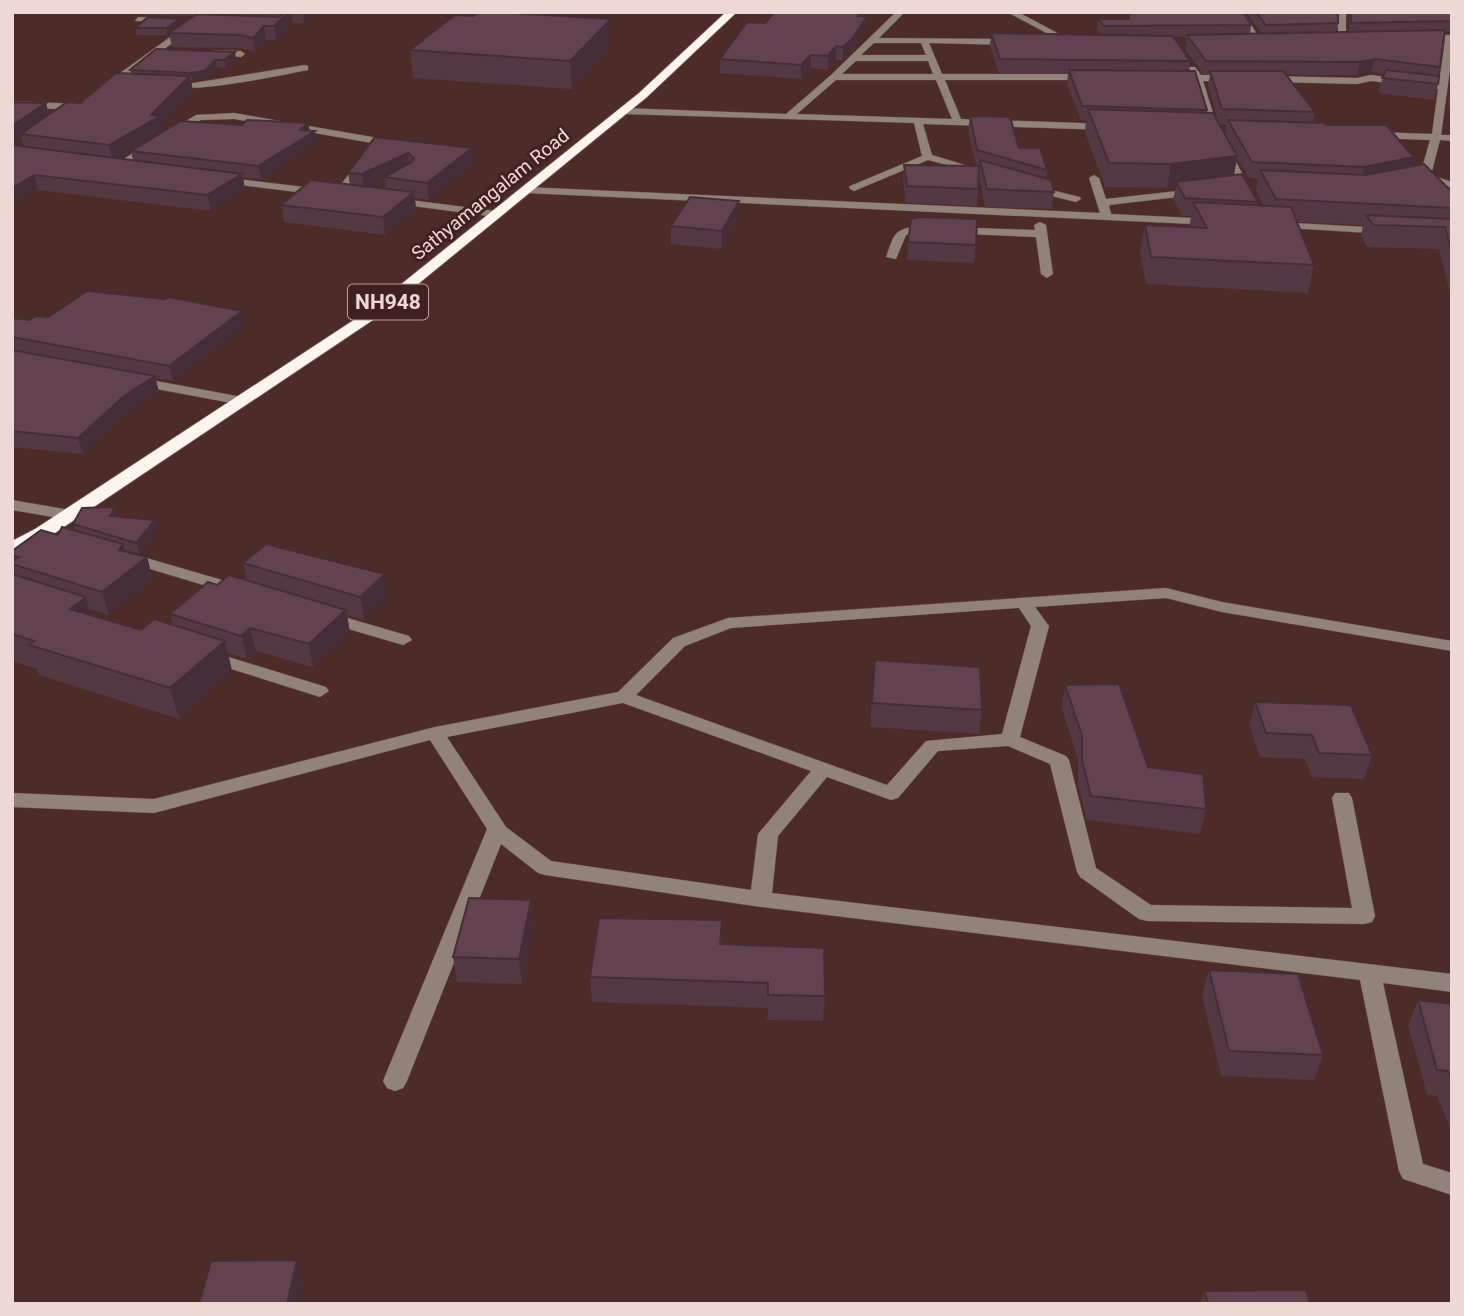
<svg xmlns="http://www.w3.org/2000/svg" width="1464" height="1316" viewBox="0 0 1464 1316" font-family="Roboto,sans-serif">
  <style>
    .lines { fill: none; stroke-linecap: round; stroke-linejoin: round }
    .minor-casing { stroke: #664745; stroke-width: 1 }
    .highway-casing { stroke: #664745; stroke-width: 2 }
    .minor { fill: #918379; fill-rule: evenodd }
    .highway { fill: #fbf4ef; fill-rule: evenodd }
    .wall { fill: #543944; fill-rule: evenodd }
    .shaded-wall { fill: #452e37 }
    .building { fill: #62424f; stroke: #452e37; stroke-width: 2 }
    .labels { text-anchor: middle; stroke-width: 6; stroke-linejoin: round; paint-order: stroke }
    .far-street-label { font-size: 19px; fill: #eed8d6; stroke: #41211f }
    .shield { fill: #41211f; stroke: #baa19f; stroke-width: 2 }
    .shield-label { font-size: 21px; font-weight: bold; fill: #eed8d6 }
  </style>
  <rect width="100%" height="100%" fill="#4c2b29"/>
  <g class="lines">
    <g class="minor-casing">
      <path id="minor" d="M205 12H215L111 88H105V84Z
        M896 12H905L879 38 1012 39 1016 42 1012 45 929 43 942 74H1090L1094 77 1090 80H945L961 119 1109 124 1114 127 1109 130 923 124 932 155 981 170V174L928 160 854 191 849 188 850 186 922 156 914 123 623 114 618 111 623 108 786 114 831 75ZM874 43H921L926 55H861ZM856 61H928L933 74H842ZM836 80H936L952 119 797 114Z
        M1007 12H1018L1074 42 1067 44Z
        M1236 12H1244L1262 43H1256Z
        M1338 12H1346V39L1342 42 1338 39Z
        M138 17 169 18 173 20 169 22 135 21Z
        M1422 35H1452V55L1441 135H1452V141L1440 140 1431 175 1452 182V188L1425 180 1414 182 1409 179 1420 175 1430 140 1375 138 1370 135 1375 132 1432 134 1438 89 1371 81 1357 84 1268 82 1264 79 1268 76 1357 78 1371 75 1439 84 1445 39H1419Z
        M211 50 241 51 245 54 241 57 208 55Z
        M305 65 308 66V70C283 75 183 96 164 85L169 82 193 83Z
        M1189 67H1195L1201 75H1233L1237 78 1233 81H1203L1218 129 1253 193 1252 195 1243 193 1208 129 1194 81H1174L1170 78 1174 75H1192Z
        M12 101 78 104 83 107 78 110 12 107Z
        M234 113 378 138 383 141 343 196 339 197 334 194 372 143 234 119 201 120 119 169 110 167 196 115Z
        M1094 175 1099 178 1106 199 1195 189 1200 192 1195 195 1109 205 1111 214 1214 219 1220 222 1214 225 525 193 520 190 525 187 1100 213 1089 178Z
        M221 177 321 189 326 192 321 195 217 182V178Z
        M1031 185 1080 197 1081 199 1076 202 1027 190V186Z
        M394 198 496 211 501 214 496 217 390 203V199Z
        M1040 222 1046 225 1053 274 1047 278 1041 274 1036 237 918 232 906 235 896 259 886 257C895 234 892 230 918 226L1035 230 1034 225Z
        M1277 222 1385 228 1391 231 1385 234 1273 227 1271 225Z
        M135 377 242 397 249 401 242 405 130 384V378Z
        M12 500 70 510 78 515 70 520 12 510Z
        M126 552 246 587 248 591 240 596 120 560 118 557 120 554Z
        M1166 588 1222 602 1452 641V651L1222 612 1166 598 1035 607 1049 626 1020 737 1066 756 1069 760 1096 868 1151 905 1352 908 1332 798 1335 793H1349L1352 798 1375 916 1372 922 1364 924 1147 921 1139 919 1080 877 1077 872 1050 764 1008 746 938 751 898 798 891 800 827 777 778 836 772 893 1452 974V992L1383 983 1423 1164 1452 1173V1195L1403 1179 1399 1171 1360 980 761 907 545 875 538 873 501 844 407 1081 403 1088 395 1091 387 1088 383 1081 487 829 430 740 154 813 12 807V793L154 799 435 727 618 692 673 638 728 618ZM1019 608 1031 626 1002 734 926 741 887 785 636 695 685 646 731 628ZM623 703 811 771 758 834 751 890 551 861 506 827 447 737Z
        M327 612 409 636 412 640 403 645 321 621 319 617 321 613Z
        M209 651 326 687 329 691 320 697 203 660 200 656Z"/>
    </g>
    <g class="highway-casing">
      <path id="highway" d="M726 12H737L647 97 379 316 49 537 12 555V541L35 529 369 310 639 93Z"/>
    </g>
    <use href="#minor" class="minor"/>
    <use href="#highway" class="highway"/>
  </g>
  <path class="wall" d="M141 12H200L199 14H213L212 12H315L304 23H293L276 40H266L255 52 241 48 172 47 169 34 168 35H137L135 28 181 25 193 16 142 15Z
    M870 12 867 16 866 29 852 51 843 60H836L828 70 811 68 801 79 720 73V59L765 23Z
    M1128 12H1243L1251 25 1250 34H1262L1246 12H1338V23L1336 32H1349V12H1452V32H1445L1440 67 1438 76V84L1434 100 1378 93 1384 74 1371 72 1357 75H1286L1315 112 1313 122 1326 125 1414 157 1412 166 1452 192V293H1450L1439 249 1367 247 1361 236 1363 225 1297 222 1314 265 1308 293 1146 284 1140 251 1145 225 1189 227 1191 216H1182L1173 199 1176 187 1167 188 1105 187 1085 132 1086 120H1081L1067 84 1068 73H999L990 46 991 33 1101 35 1097 30 1098 19H1128ZM1174 37H1187L1185 49 1203 74H1210L1208 86 1219 124 1207 113V110L1189 71 1190 61ZM1219 124 1227 125 1225 134ZM1237 158 1249 178 1258 179 1256 191 1263 205H1257L1258 202 1234 175Z
    M473 16 611 19 612 46 572 89 413 78 410 50Z
    M156 49 236 59 226 68 217 67 206 78 191 80 193 92 162 124 163 132 242 125 308 123 310 131 317 143 261 179 243 177 245 189 211 211 38 190 12 205V145L24 146 21 136 12 143V102L49 114 80 103 131 73 130 70ZM131 151 133 160 119 158Z
    M1452 76V120L1448 103Z
    M970 116 1019 148 1047 170 1046 179 1054 192 1052 209 985 207 979 177 977 206 906 203 903 182 904 165 979 166 976 165 968 131Z
    M375 137 472 148 473 164 429 200 415 198 416 210 385 235 284 222 281 205 350 185 348 173ZM385 182 386 189 373 187Z
    M739 201V218L722 249 671 244V226Z
    M908 242 976 245 974 263 907 260Z
    M48 317 245 326 173 381 155 378 159 392 129 411 83 454 12 447V318L29 320Z
    M115 507 118 517 158 531 140 554 125 550V552L147 557 153 580 109 615 89 609 91 615 141 630 173 625 170 614 217 585 247 581 243 563 388 597 364 620 347 615 350 633 313 667 256 651 247 659 228 653 232 671 179 719 39 675 37 669 12 661V551L75 530 73 524Z
    M875 660 982 710 979 734 870 727Z
    M1065 685 1148 767 1206 809 1200 834 1087 820 1078 784V760L1062 708Z
    M1255 702 1372 755 1364 779 1312 777 1305 759 1260 757 1249 725Z
    M531 900 534 925 522 984 457 982 453 957Z
    M722 920V944L825 996 823 1021 767 1020 768 1008 592 1002 590 977Z
    M1209 970 1323 1055 1314 1080 1221 1076 1202 995Z
    M1418 1000 1452 1004V1132L1437 1096 1427 1095 1408 1025Z
    M1204 1291 1310 1304H1200Z"/>
  <path class="shaded-wall" d="M289 12H291L293 23 276 40 274 26Z
    M303 12H315L304 23Z
    M861 12H870L857 29 858 16Z
    M867 16 866 29 852 51 843 60V47Z
    M180 19 181 26 169 33 168 35 166 28Z
    M611 19 612 46 572 89 570 61Z
    M264 26 266 40 255 52 253 38Z
    M836 46V60L828 70V56Z
    M235 52 236 59 226 68 224 60Z
    M811 55V68L801 79V65Z
    M1375 59 1371 72 1357 75 1360 62Z
    M215 60 217 67 206 78 193 80 191 73Z
    M190 76 193 92 162 124 163 132 113 161 109 145 151 115Z
    M46 103 50 117 21 134V136L12 143V126Z
    M308 123 310 134 315 131 317 143 261 179 258 166Z
    M472 148 473 164 429 200 427 183Z
    M408 153 410 170 384 177 385 182 365 191 362 174Z
    M1237 156 1233 180 1176 182V187L1167 188 1171 164Z
    M1414 157 1410 174 1360 184 1364 167Z
    M242 174 245 189 211 211 207 195Z
    M34 175 38 190 12 205V188Z
    M414 192 416 210 385 235 383 217Z
    M739 201V218L722 249V231Z
    M242 311 245 326 173 381 169 366Z
    M155 376 159 392 129 411 83 454 78 438 125 395Z
    M115 507 118 518 110 516Z
    M155 520 158 531 140 554 136 543Z
    M123 544 129 567 119 550Z
    M147 557 153 580 109 615 102 592Z
    M385 574 388 597 364 620 360 597Z
    M86 597 94 627 70 609Z
    M346 610 350 633 313 667 309 644Z
    M250 628 256 651 247 659 241 636Z
    M225 641 232 671 179 719 170 688Z
    M531 900 534 925 522 984 519 959Z
    M297 1260 304 1285 300 1304H287Z"/>
  <path class="building" d="M284 12H289L274 26H264L253 38 239 35 169 33 197 14 279 17Z
    M479 12H497L611 19 570 61 410 50 455 15 473 16Z
    M775 12H861L858 16H867L853 38 843 47 836 46 828 56 811 55 801 65 720 59 747 22 765 23Z
    M1129 12H1243L1251 25 1104 26 1098 19H1129Z
    M1256 12H1338V23L1266 25Z
    M1351 12H1452V21L1351 23Z
    M148 17 180 19 166 28H135Z
    M1445 30 1440 67 1375 59 1360 62 1206 61 1187 35Z
    M991 33 1173 36 1190 61 1000 59Z
    M156 49 235 52 224 60H215L205 71 191 73 130 70Z
    M1069 70 1195 71 1207 110 1082 106Z
    M1386 70 1439 76 1438 84 1382 78Z
    M1210 71H1283L1315 112 1222 109Z
    M116 73 190 76 151 115 160 116 109 145 21 134 67 102 80 103Z
    M12 102 46 103 12 126Z
    M1088 109 1213 113 1237 156 1171 164 1109 163Z
    M970 116 1010 117 1019 148H1040L1047 170 977 150Z
    M247 120 308 123 300 130 315 131 258 166 131 151 181 121 242 125Z
    M1228 120 1324 123 1326 125H1386L1414 157 1364 167 1252 162Z
    M375 137 472 148 427 183 384 177 412 162 414 158 408 153 362 174 348 173Z
    M12 145 242 174 207 195 34 175 12 188Z
    M980 160 1051 180 1054 192 987 189Z
    M1424 164 1452 192V208L1276 199 1260 170 1365 175Z
    M904 165 979 166 978 189 907 186Z
    M1242 174 1258 202 1185 198 1176 182Z
    M311 180 414 192 383 217 281 205Z
    M690 197 739 201 722 231 671 226Z
    M1193 202 1291 207 1314 265 1151 257 1145 225 1207 228Z
    M1366 215 1452 219V253L1445 227 1373 225Z
    M920 217 977 219 976 245 908 242 911 219Z
    M87 291 165 299 168 297 242 311 169 366 12 337V318L29 320 36 316 48 317Z
    M12 350 155 376 125 395 78 438 12 431Z
    M115 507 110 516 155 520 136 543 73 524 82 508Z
    M62 527 123 544 119 550 147 557 102 592 12 564V561L19 557 12 555V551L41 530 58 535Z
    M266 544 385 574 360 597 243 563Z
    M12 574 86 597 70 609 141 630 154 619 225 641 170 688 29 645 34 641 12 634Z
    M229 575 346 610 309 644 250 628 241 636 170 614 208 582 217 585Z
    M875 660 980 667 982 710 872 703Z
    M1119 684 1148 767 1203 774 1206 809 1091 796 1082 760V736L1065 685Z
    M1255 702 1351 705 1372 755 1319 753 1312 735 1266 733Z
    M469 898 531 900 519 959 453 957Z
    M599 918 722 920 720 944 824 948 825 996 768 995V983L590 977Z
    M1209 970 1298 974 1323 1055 1229 1051Z
    M1418 1000 1452 1004V1080L1448 1071 1437 1070Z
    M297 1260 287 1304H199L211 1261Z
    M1306 1290 1310 1304H1208L1204 1291Z"/>
  <g class="labels">
    <g class="far-street-label">
      <text transform="translate(490 194) rotate(-39)" y="7">Sathyamangalam Road</text>
    </g>
    <rect class="shield" x="348" y="284.5" width="80" height="35" rx="5"/>
    <g class="shield-label">
      <text x="388" y="309">NH948</text>
    </g>
  </g>
  <rect width="1464" height="1316" fill="none" stroke="#eed8d6" stroke-width="28"/>
</svg>
